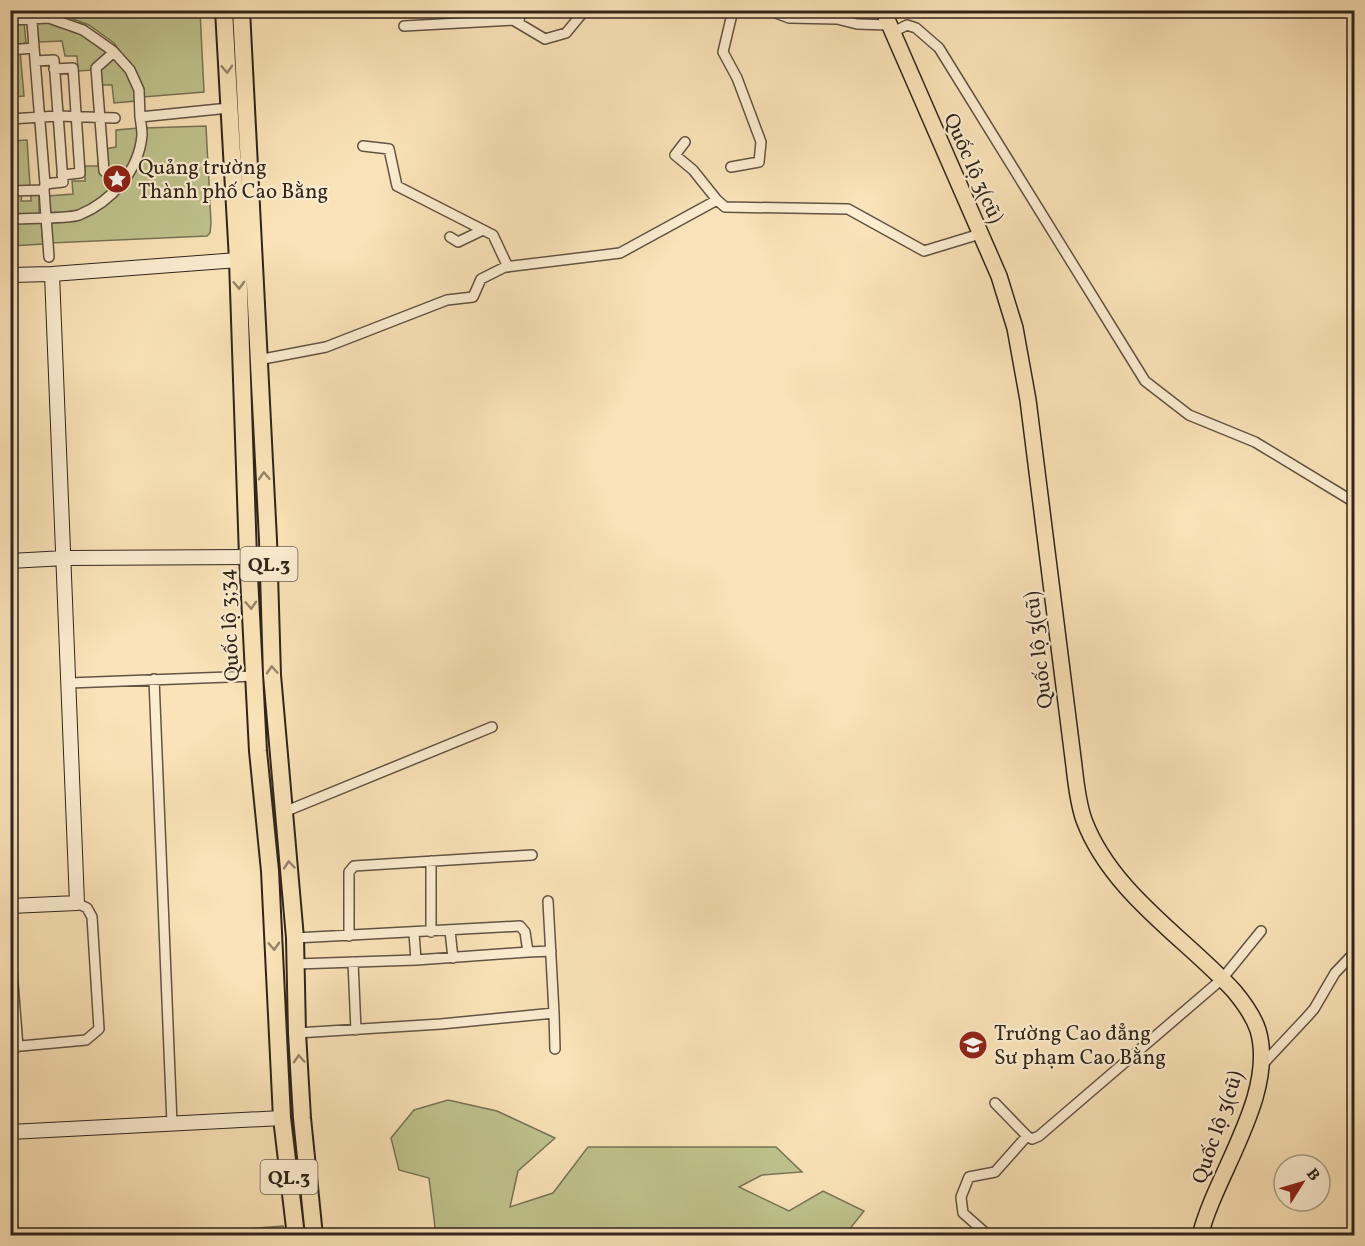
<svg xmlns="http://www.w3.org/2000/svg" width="1365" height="1246" viewBox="0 0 1365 1246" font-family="Vollkorn,serif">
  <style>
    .green { fill: #bfc38e; stroke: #787455; stroke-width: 1.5 }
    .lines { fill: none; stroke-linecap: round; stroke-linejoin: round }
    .street-casing { stroke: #625443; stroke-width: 12 }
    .secondary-casing { stroke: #30251c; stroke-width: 16 }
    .primary-casing { stroke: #30251c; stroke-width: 18 }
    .highway-casing { stroke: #30251c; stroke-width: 20 }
    .street { stroke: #fcedd1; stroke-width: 9 }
    .secondary { stroke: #fcedd1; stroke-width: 14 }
    .primary { stroke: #fae3b8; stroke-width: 15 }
    .highway { stroke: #fae3b8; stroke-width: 16 }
    .oneway { stroke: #95846a }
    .labels { text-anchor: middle; stroke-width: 4.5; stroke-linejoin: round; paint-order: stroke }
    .shield { fill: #fcedd1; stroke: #6d6152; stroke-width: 1.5 }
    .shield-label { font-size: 20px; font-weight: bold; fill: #30251c }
    .poi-label { font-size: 21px; fill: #30251c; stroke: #fcedd1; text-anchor: start }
    .street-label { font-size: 21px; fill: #30251c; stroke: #fcedd1 }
  </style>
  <rect width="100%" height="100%" fill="#fae3b8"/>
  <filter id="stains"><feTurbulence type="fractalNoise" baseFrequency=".00333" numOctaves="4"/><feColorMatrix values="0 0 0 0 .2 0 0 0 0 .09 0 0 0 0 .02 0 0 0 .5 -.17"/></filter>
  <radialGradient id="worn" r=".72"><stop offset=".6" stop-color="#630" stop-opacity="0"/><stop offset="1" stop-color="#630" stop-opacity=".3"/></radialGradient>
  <path class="green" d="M35 11H200L204 92 143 97 134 71 114 43 89 25 65 16 36 14Z
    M35 21C72 25 104 39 127 70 132 78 134 92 136 101L114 103 112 85H93V70L78 71 77 56H65L62 41 39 42Z
    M24 22 26 43 18 44 17 36H11L10 23Z
    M20 51 24 96 11 97V52Z
    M206 126 211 223 210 233 207 236 51 243 50 221 69 219 122 187 145 128Z
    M138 128C138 165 111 198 78 213 70 216 58 215 50 216L48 196 73 194 72 181H85V166H98L99 150 116 147V130Z
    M27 140 30 186H11V141Z
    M31 193H39V214L11 216V202L13 201V195L22 194 21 201H31Z
    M41 221 43 244 11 246V222Z
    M448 1100 497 1111 555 1138 518 1171 510 1207 553 1193 588 1147H776L802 1172 762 1175 739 1187 789 1211 823 1191 864 1211 845 1235H436L429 1178 399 1170 391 1138 414 1110Z
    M283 1226 285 1235H170Z"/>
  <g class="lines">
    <g class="street-casing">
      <path id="street" d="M768 10 789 18 837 19 857 24 889 25
        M10 20 49 18 83 30 113 51 130 70 139 90 140 117 229 108
        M519 23 520 10
        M404 26 513 20 545 39 566 33 585 10
        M893 32 907 25 916 28 939 48 1145 381 1189 415 1255 442 1354 502
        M10 50 34 48
        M114 52 96 68 104 171 122 184
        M35 61 54 60 63 182 45 184
        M54 69 73 68 80 173 62 175
        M10 119 58 116 115 118
        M685 142 675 155 693 170 717 200
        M363 146 389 149 397 186 493 235 508 267
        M731 167 759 162 761 142 737 78 723 52 733 10
        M44 190 49 257
        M10 191 44 190 45 184 31 10
        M10 219C25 218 68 219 79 215 111 202 139 171 142 135 142 129 141 123 140 117
        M450 237 458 242 483 230
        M258 360 326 347 447 300 473 297 481 279 505 267 620 253 717 200 725 207 848 209 924 251 980 234
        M154 679 172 1124
        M69 683 255 676
        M284 812 492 727
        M450 931 453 958
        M431 932V861
        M414 933 416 960
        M349 936V872L354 866 532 855
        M295 938 520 926 525 932 528 952 551 951
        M10 945 18 1047
        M353 962 356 1030
        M296 964 416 960 528 952
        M554 1013 555 1049
        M297 1033 441 1024 554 1013 548 901
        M10 1047 86 1040 99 1029 92 917 87 908 77 903
        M1262 1065 1306 1018 1314 1009 1335 973 1354 953
        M995 1103 1027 1136 1032 1139 1039 1136 1222 979 1261 931
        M989 1236 963 1213 961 1197 969 1177 995 1172 1027 1136"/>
    </g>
    <g class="secondary-casing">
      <path id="secondary" d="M10 275 52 274 238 260
        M10 561 65 558 248 557
        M10 906 77 903 52 274
        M10 1132 282 1118"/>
    </g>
    <g class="primary-casing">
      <path id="primary" d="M883 10 999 276 1015 328 1028 400 1074 766C1076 784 1078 803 1084 820 1111 892 1184 937 1234 991 1244 1003 1253 1015 1258 1030 1277 1095 1215 1174 1200 1236"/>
    </g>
    <g class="highway-casing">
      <path id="highway" d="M224 10 238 260 248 557 258 751 270 871 282 1118 296 1236
        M241 10 268 540 272 675 295 938 297 1033 302 1118 314 1236"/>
    </g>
    <use href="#street" class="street"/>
    <use href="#secondary" class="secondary"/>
    <use href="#primary" class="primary"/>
    <use href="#highway" class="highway"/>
  </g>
  <defs><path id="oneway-chevron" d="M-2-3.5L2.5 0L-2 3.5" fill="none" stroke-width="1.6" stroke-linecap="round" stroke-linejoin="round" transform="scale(1.5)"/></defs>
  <g class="oneway">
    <use href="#oneway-chevron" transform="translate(227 69) rotate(87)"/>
    <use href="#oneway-chevron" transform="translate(239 285) rotate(88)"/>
    <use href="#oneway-chevron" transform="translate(264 476) rotate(-93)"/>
    <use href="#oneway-chevron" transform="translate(251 605) rotate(87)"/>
    <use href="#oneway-chevron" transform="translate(272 670) rotate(-93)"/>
    <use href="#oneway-chevron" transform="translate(289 865) rotate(-95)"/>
    <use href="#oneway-chevron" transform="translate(274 946) rotate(87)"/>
    <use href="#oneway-chevron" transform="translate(299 1059) rotate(-93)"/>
  </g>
  <defs>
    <g id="sight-disc" transform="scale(1.5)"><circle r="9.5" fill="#8f2418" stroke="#fcedd1"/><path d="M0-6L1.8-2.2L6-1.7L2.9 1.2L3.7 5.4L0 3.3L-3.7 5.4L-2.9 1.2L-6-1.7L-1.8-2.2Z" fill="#fff"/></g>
    <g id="university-disc" transform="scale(1.5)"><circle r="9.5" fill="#8f2418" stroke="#fcedd1"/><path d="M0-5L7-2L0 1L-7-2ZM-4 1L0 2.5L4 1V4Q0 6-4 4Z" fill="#fff"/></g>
  </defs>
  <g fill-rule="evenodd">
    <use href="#sight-disc" x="117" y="179"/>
    <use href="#university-disc" x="973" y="1045"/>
  </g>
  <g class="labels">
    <g class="shield">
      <rect x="240.5" y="547" width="57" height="34" rx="4.5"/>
      <rect x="260.5" y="1160" width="57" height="34" rx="4.5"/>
    </g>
    <g class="shield-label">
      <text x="269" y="571">QL.3</text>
      <text x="289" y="1184">QL.3</text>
    </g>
    <g class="poi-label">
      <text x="138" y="174">Quảng trường<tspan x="138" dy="24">Thành phố Cao Bằng</tspan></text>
      <text x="994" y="1040">Trường Cao đẳng<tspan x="994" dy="24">Sư phạm Cao Bằng</tspan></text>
    </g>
    <g class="street-label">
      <text transform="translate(974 168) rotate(66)" y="7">Quốc lộ 3(cũ)</text>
      <text transform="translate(229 625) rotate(-93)" y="7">Quốc lộ 3;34</text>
      <text transform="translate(1038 650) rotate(-97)" y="7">Quốc lộ 3(cũ)</text>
      <text transform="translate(1217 1127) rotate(-71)" y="7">Quốc lộ 3(cũ)</text>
    </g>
  </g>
  <rect width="1365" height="1246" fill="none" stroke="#fae3b8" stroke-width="36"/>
  <rect x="12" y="12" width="1341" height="1222" fill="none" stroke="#30251c" stroke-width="3"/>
  <rect x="18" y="18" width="1329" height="1210" fill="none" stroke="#30251c" stroke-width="1.5"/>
  <g transform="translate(1302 1183) rotate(53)"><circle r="28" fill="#fcedd1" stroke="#aa9d89" stroke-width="1.5"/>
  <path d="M0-4.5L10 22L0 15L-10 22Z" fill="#8f2418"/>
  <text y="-9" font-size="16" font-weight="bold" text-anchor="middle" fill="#30251c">B</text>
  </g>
  <rect width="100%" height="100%" filter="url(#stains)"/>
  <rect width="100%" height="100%" fill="url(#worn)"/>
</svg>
